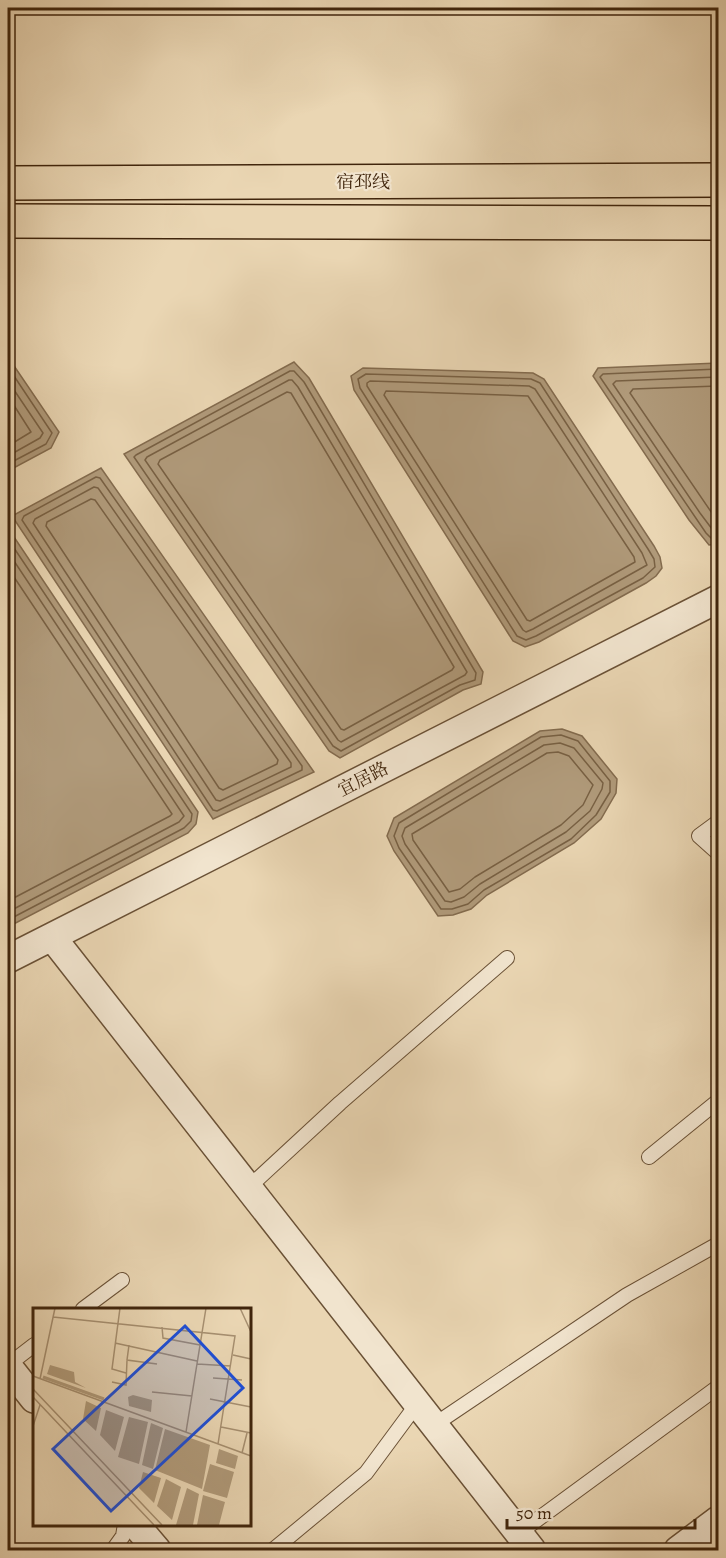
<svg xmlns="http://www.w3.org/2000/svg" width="726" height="1558" viewBox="0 0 726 1558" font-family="Alegreya,'Noto Serif SC',serif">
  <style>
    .water { fill: #b09a7a; stroke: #836b4e; stroke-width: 1.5 }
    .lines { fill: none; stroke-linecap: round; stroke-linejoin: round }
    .shore { stroke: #786043; stroke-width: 1.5 }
    .service-casing { stroke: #6a5136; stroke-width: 16 }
    .minor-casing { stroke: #6a5136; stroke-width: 30 }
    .primary-casing { stroke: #40250c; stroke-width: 36 }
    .service { stroke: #f1e4ce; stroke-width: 14 }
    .minor { stroke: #f1e4ce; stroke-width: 27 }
    .primary { stroke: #ead6b3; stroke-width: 33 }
    .labels { text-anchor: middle; stroke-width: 4.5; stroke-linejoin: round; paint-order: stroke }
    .street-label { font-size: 18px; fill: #40250c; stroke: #f1e4ce }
    .inset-river { fill: none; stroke: #b09a7a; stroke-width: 3 }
    .inset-road { fill: none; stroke: #a68f70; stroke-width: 1.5 }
    .view { fill: #1d4ed8; fill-opacity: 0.15; stroke: #1d4ed8; stroke-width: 3 }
    .inset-edge { fill: none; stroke: #40250c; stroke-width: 3 }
  </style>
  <rect width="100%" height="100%" fill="#ead6b3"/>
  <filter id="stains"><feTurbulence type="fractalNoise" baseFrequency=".00333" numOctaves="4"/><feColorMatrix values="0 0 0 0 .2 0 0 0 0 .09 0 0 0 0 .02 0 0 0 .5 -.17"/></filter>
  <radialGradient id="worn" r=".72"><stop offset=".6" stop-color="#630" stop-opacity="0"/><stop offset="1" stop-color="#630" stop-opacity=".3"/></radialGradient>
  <path class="water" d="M8 357 59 432 51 448 8 471Z
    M294 362 309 378 483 672 481 684 463 690 340 758 329 751 124 454Z
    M718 363V544L709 545 689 520 593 376 598 368Z
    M363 368 533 373 544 379 654 546 660 557 662 568 656 576 646 583 539 642 525 647 513 641 354 390 351 376Z
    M101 468 314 772 213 819 12 516Z
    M8 528 198 812 196 824 188 833 8 927Z
    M562 729 582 736 617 779 616 793 601 819 574 843 487 895 471 909 453 915 438 916 394 851 387 836 394 818 540 731Z"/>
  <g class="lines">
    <path class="shore" d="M8 367 52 433 46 444 8 464
      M718 369 603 374 600 377 706 533 711 538 718 539
      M290 371H294L304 382 476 673 475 680 460 685 341 751 333 746 134 457 136 455Z
      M366 374 531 379 540 383 648 549 654 559 655 567 643 578 536 636 526 640 517 636 360 388 358 379Z
      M718 377 616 381 613 384 700 513 712 529 718 531
      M289 380H292L298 387 467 672 465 675 341 742 338 740 145 460 147 457Z
      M8 381 43 433 40 438 8 456
      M370 381 529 386 535 389 642 553 647 565 533 629 526 632 523 630 367 386V383Z
      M718 386 633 389 630 393 718 522
      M386 391 528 396 634 557 635 562 530 621 527 620 384 395Z
      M287 392 291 393 454 667 452 670 344 730 341 729 158 464 160 460Z
      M8 396 31 432 8 446
      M96 477 100 478 302 766V770L217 811 213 810 22 520 24 516Z
      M94 487 98 488 291 763V767L220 801 216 800 33 523 35 519Z
      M91 499 95 500 278 760 277 764 223 790 219 788 46 526 47 522Z
      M8 539 192 814 191 821 184 828 8 920
      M8 552 184 816 179 822 8 912
      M8 568 172 814 170 816 8 901
      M561 735 578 741 610 781V792L596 815 571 839 484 890 468 904 452 909H441L399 848 394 836 399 823 541 737Z
      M560 743 574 748 603 783 602 789 590 811 566 832 480 884 464 897 451 902 445 901 405 844 402 836 405 828 544 745Z
      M558 752 569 756 593 785 583 805 561 825 475 877 460 889 449 892 413 840 412 834 547 753Z"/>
    <g class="service-casing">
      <path id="service" d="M718 822 699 836 718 853
        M649 1157 718 1101
        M248 1188 340 1103 507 958
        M83 1309 122 1280
        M8 1365 34 1345
        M434 1425 627 1295 718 1244
        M519 1533 718 1387
        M113 1550 123 1536 125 1524
        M273 1550 366 1473 417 1404"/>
    </g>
    <g class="minor-casing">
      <path id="minor" d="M52 937 532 1550
        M8 959 718 599
        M8 1366 34 1399
        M135 1524 157 1550
        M678 1550 718 1520"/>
    </g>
    <g class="primary-casing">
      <path id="primary" d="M8 183 718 180
        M8 221 718 223"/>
    </g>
    <use href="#service" class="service"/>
    <use href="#minor" class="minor"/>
    <use href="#primary" class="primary"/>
  </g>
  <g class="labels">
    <g class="street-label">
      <text x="363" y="188">宿邳线</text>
      <text transform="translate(363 779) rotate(-27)" y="6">宜居路</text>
    </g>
  </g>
  <g transform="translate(33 1308)">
    <rect width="218" height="218" fill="#ead6b3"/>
    <path d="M17 57 41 64 42 74 53 80 14 66ZM100 87 119 92 118 104 96 98 95 89ZM53 93 68 100 63 123 50 111ZM73 102 91 109 82 143 67 127ZM96 109 115 114 106 156 85 149ZM118 115 130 120 120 161 109 157ZM132 121 177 137 169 181 122 162ZM186 141 205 148 202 161 183 155ZM177 156 201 164 194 190 170 183ZM110 164 128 170 121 195 106 180ZM133 171 148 179 139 212 124 198ZM154 180 166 186 160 217H143ZM170 187 192 194 186 217H164Z" fill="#b09a7a"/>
    <path class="inset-river" d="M10 69 71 91"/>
    <path class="inset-road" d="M87 0 79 61 93 65M207 0 218 24M20 9 202 28 185 136M129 19 130 30 167 37M82 35 164 53M96 37 94 52 124 56M200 47 218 51M164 56 198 58M0 68 218 148M180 70 209 72M7 71 22 0M79 74 93 77 94 52M0 81 129 217M119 84 159 88M0 89 121 217M177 91 218 99M0 118 7 97M188 119 218 125M153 124 173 0M209 145 214 125"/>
    <path class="view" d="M152 18 210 80 78 203 20 141Z"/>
    <rect width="218" height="218" class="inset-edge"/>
  </g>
  <rect width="726" height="1558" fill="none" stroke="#ead6b3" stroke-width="30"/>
  <rect x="9" y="9" width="708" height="1540" fill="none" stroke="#40250c" stroke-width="3"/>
  <rect x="15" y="15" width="696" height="1528" fill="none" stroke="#40250c" stroke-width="1.5"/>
  <path d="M507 1519v9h188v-9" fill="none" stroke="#40250c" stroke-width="3"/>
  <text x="516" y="1519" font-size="18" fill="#40250c" stroke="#f1e4ce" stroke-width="4.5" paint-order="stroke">50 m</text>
  <rect width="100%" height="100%" filter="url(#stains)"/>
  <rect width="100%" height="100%" fill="url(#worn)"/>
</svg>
